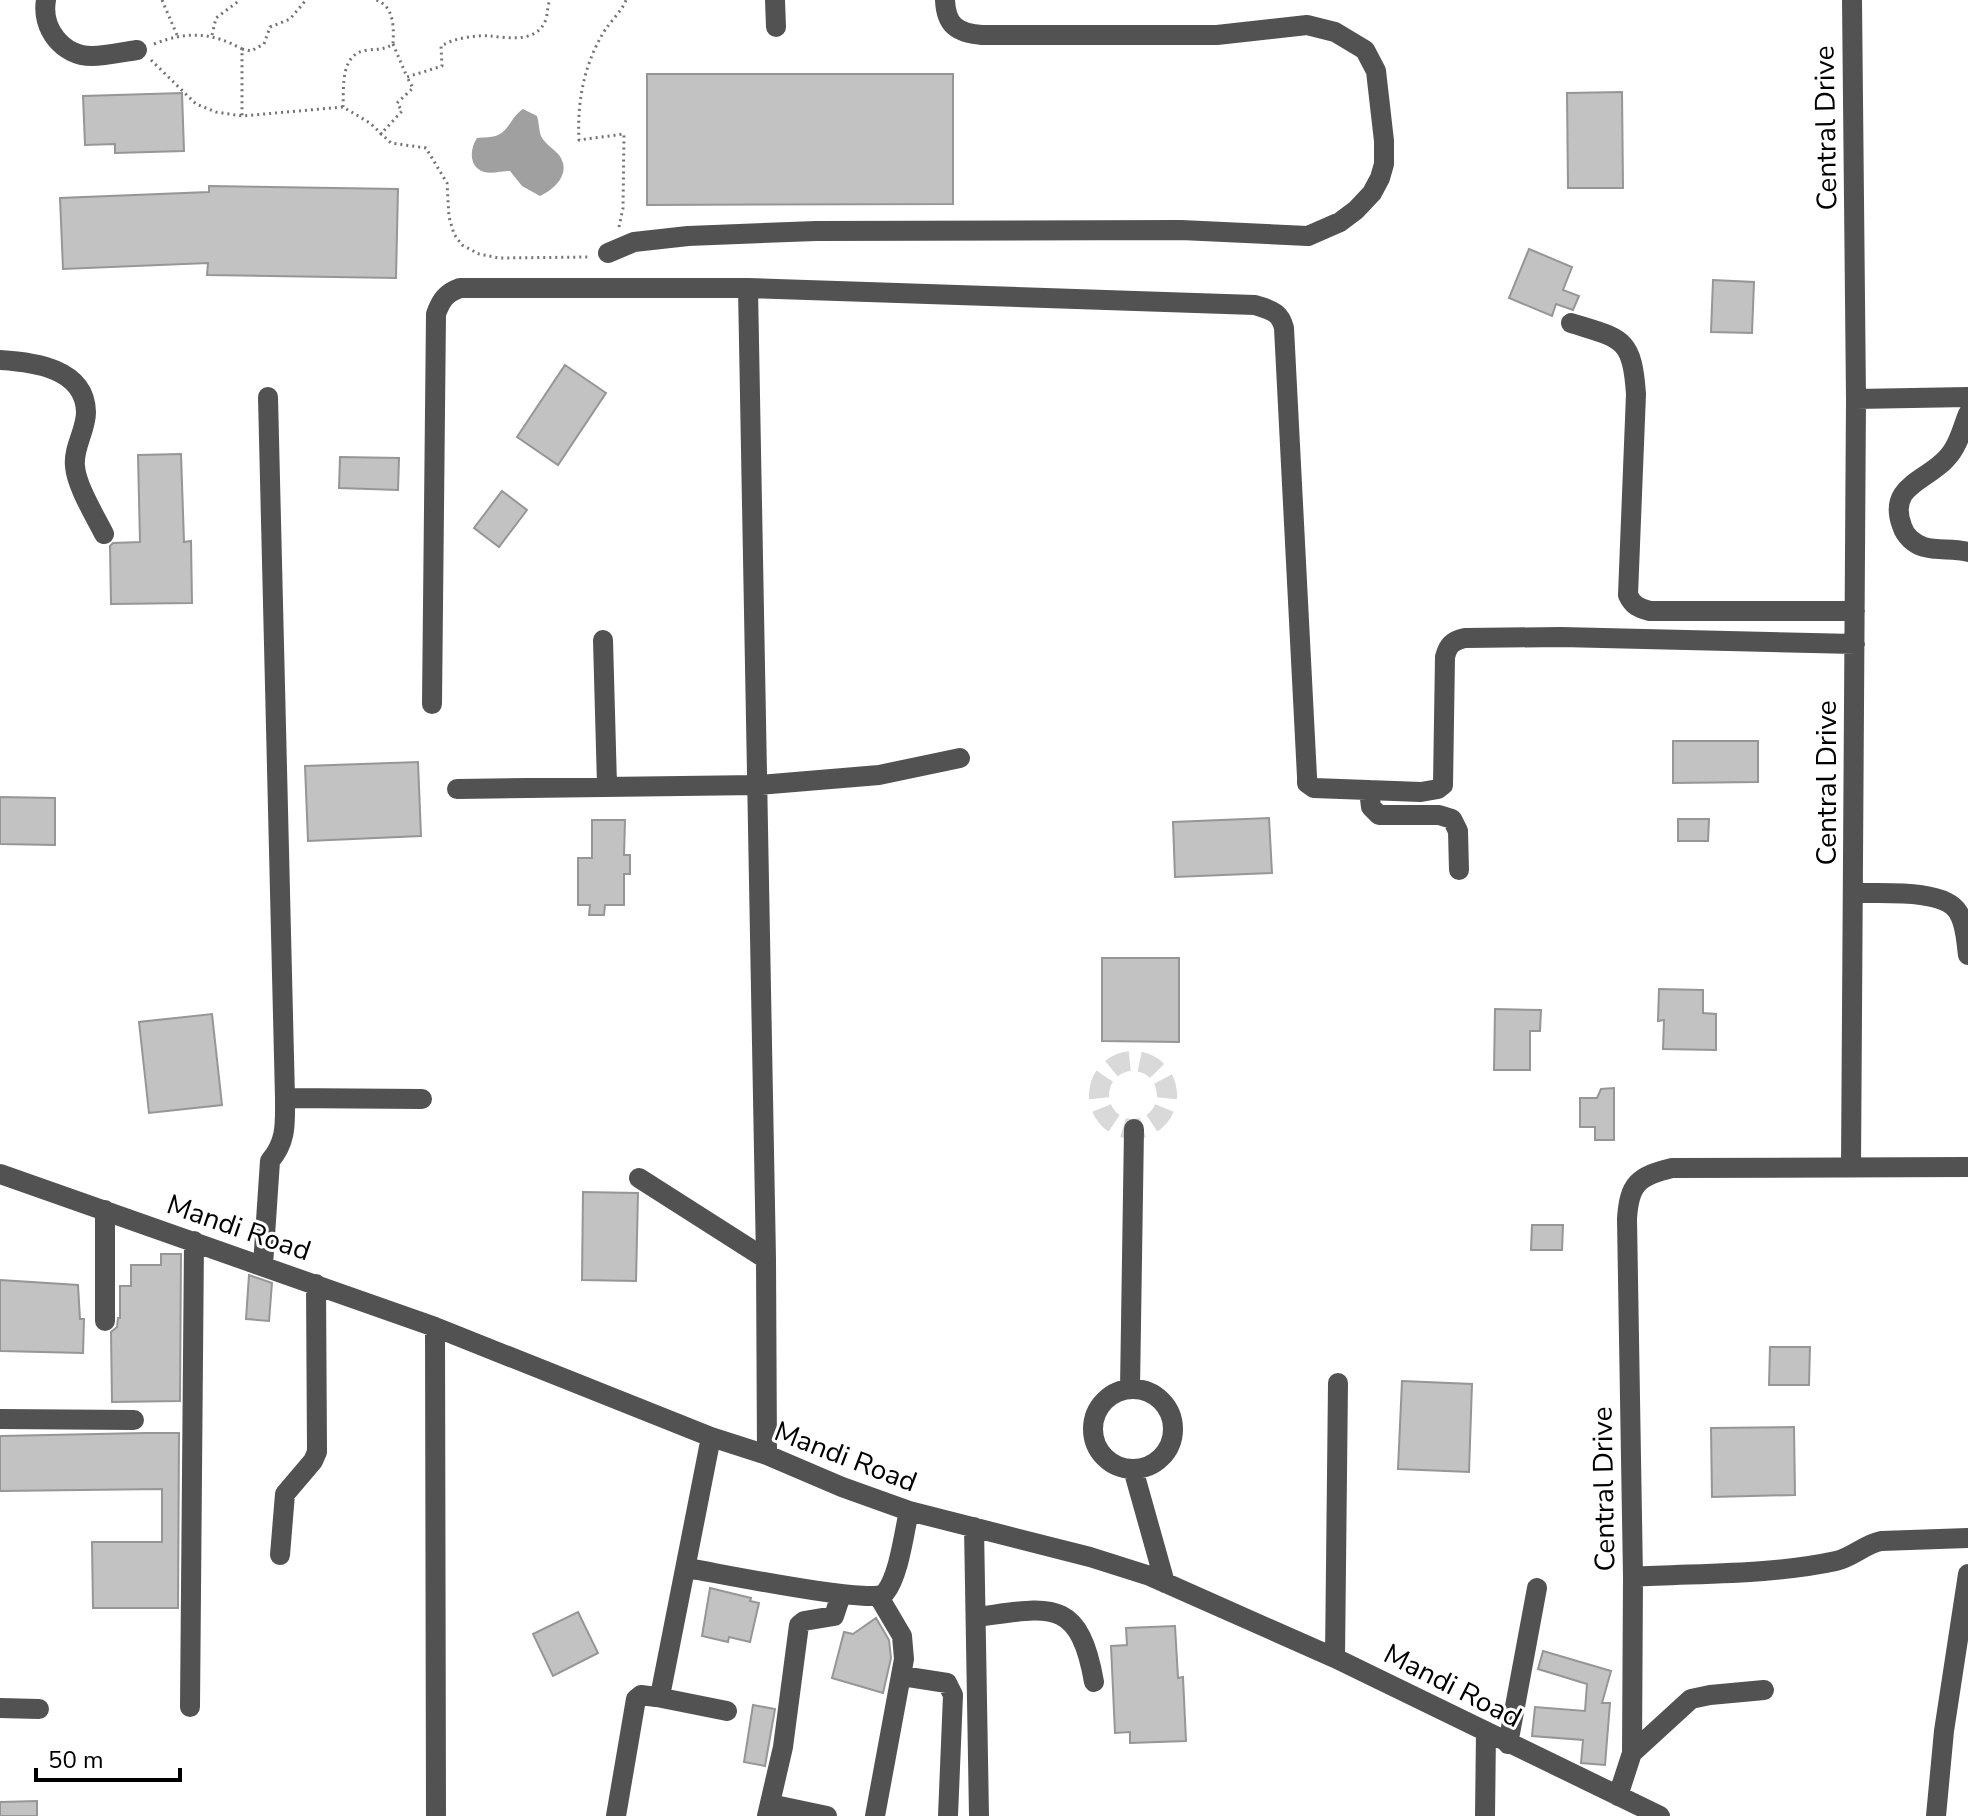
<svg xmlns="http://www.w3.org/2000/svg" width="1968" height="1816" viewBox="0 0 1968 1816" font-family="'Nunito Sans',sans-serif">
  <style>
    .water { fill: #a0a0a0 }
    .building { fill: #c2c2c2; stroke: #969696; stroke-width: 2 }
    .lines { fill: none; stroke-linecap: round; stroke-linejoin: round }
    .minor-tunnel { stroke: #d9d9d9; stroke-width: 20; stroke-dasharray: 20 10; stroke-linecap: butt }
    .path { stroke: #747474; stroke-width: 3; stroke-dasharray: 2 4; stroke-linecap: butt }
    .minor { stroke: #525252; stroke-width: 20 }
    .labels { text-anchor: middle; stroke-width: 6; stroke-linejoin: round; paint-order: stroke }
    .street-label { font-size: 28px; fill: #000; stroke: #fff }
  </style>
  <rect width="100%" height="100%" fill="#fff"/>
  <path class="water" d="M523 109 537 116C539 122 539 131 541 136 544 143 554 149 559 155 572 173 555 189 540 196L522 186 510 171C502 171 492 174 484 172 468 167 470 148 477 138 483 137 492 138 498 135 509 130 512 116 523 109Z"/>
  <path class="building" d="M647 74H953V204L647 205Z
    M1622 92 1623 188H1568L1567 93Z
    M182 93 184 151 115 153V144L85 145 83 96Z
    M209 186 398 189 396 278 207 275 208 263 63 269 60 198 209 192Z
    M1529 249 1572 267 1563 290 1579 296 1573 310 1556 304 1552 316 1509 298Z
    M1713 280 1754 282 1752 333 1711 332Z
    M565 365 606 393 558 465 517 437Z
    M181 454 184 542 191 541 192 603 111 604 110 546 113 543 140 542 138 455Z
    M340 457 399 458 398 490 339 488Z
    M502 491 527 510 499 547 474 528Z
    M1673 741H1758V782L1673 783Z
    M418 762 421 836 308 841 305 766Z
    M0 797 55 798V845L0 844Z
    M1269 818 1272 873 1175 877 1173 822Z
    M1678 819H1709L1708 841H1678Z
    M592 820H625L624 855H630V874H624V905H605L604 915H589L590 905H578V858H592Z
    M1102 958H1179V1042L1102 1041Z
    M1659 989 1703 990V1013L1716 1014V1050L1663 1049 1664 1020 1658 1021Z
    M1495 1009 1541 1010 1540 1031H1530V1070H1494Z
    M212 1014 222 1105 149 1113 139 1022Z
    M1614 1088V1140H1595V1127H1580V1098H1597L1601 1089Z
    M583 1192 638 1193 636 1281 582 1280Z
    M1532 1225H1563L1562 1250H1531Z
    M161 1254H181L180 1401 112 1402 111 1332 117 1327 118 1318H120V1286H131V1265H161Z
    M249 1275 272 1283 269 1321 246 1319Z
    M0 1280 78 1285 80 1319H84L83 1353 0 1351Z
    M1770 1347H1810L1809 1385H1769Z
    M1402 1381 1472 1384 1469 1472 1398 1469Z
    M1794 1427 1795 1495 1712 1497 1711 1428Z
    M145 1433H179L178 1608H93L92 1542H162V1489L0 1491V1436Z
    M710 1588 751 1598 750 1601 759 1603 750 1642 729 1637 728 1642 702 1636Z
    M578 1612 598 1653 553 1676 533 1634Z
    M876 1618 889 1640 891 1658 883 1693 832 1678 844 1632 853 1634Z
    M1175 1626 1178 1678 1183 1677 1186 1741 1130 1743V1732L1115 1733 1111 1646 1127 1645 1126 1628Z
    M1543 1651 1611 1671 1602 1703H1610L1605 1765 1581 1763 1583 1740 1532 1736 1535 1707 1585 1711 1587 1684 1538 1669Z
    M753 1705 775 1709 765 1766 744 1762Z
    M37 1801V1816H0V1802Z"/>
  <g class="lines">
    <path class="minor-tunnel" d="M1099 1095a34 34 0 1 1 68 0a34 34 0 1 1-68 0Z"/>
    <path class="path" d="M162 0 177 35
      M212 35 216 18 240 0
      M154 44C187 31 211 32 242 49V116
      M393 44 407 77 442 66 441 46C455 38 474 35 490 36 509 38 538 43 546 19 548 12 547 7 550 0
      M242 49 251 51 264 44 270 27 290 19 306 0
      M151 60 196 104 216 112 242 116 343 107 370 123 391 143 426 148 447 183 449 217 454 234 462 245 479 254 499 258 590 257
      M343 107C344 85 340 53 368 50 378 49 384 50 393 44 394 27 394 6 376 0
      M380 135 402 111 397 103 413 88 407 77
      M619 227 623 208 624 134 579 140C577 101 584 64 605 30 612 20 623 9 626 0"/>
    <path class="minor" d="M46 0C41 28 62 56 92 56 107 56 122 52 137 50
      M775 0 776 27
      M608 253 634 242 688 236 816 231 1181 230 1308 236 1340 222 1356 210 1372 193 1380 178 1384 164V141L1376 71 1365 50 1335 32 1307 25 1217 35H982C957 33 946 25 945 0
      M748 288 766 1259 767 1455
      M1571 323C1622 339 1632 337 1636 394L1628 595C1633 606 1639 608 1650 611H1855
      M0 360C33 362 85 368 86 412 86 431 73 447 75 466 76 485 95 516 104 534
      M1856 399 1968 397
      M1968 414C1962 429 1958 447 1946 459 1926 481 1887 486 1902 526 1905 536 1914 544 1924 547 1938 551 1954 548 1968 552
      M603 640 607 785
      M432 704 436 314C441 300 446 293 460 288H748L1255 305C1270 310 1280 311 1284 328L1307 777V783L1314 788 1421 792 1438 789 1443 785 1445 657C1448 645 1452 641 1465 638L1561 637 1855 644
      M457 789 758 785 879 775 960 758
      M1369 790 1371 807 1379 815H1439L1452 819 1458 831 1459 870
      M1854 893C1878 894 1944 888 1958 912 1966 924 1966 941 1968 955
      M285 1098 422 1099
      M1851 1167 1856 399 1852 0
      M0 1174 435 1327 711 1437 767 1455 842 1487 909 1511 1090 1557 1150 1576 1335 1658 1660 1816
      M639 1178 766 1259
      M105 1210V1321
      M263 1265 270 1161C287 1141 285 1123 285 1098L268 397
      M435 1327 436 1816
      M1130 1389 1134 1129
      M1093 1429a40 40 0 1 1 80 0a40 40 0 1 1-80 0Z
      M0 1419 134 1420
      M1133 1469 1165 1583
      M974 1527 979 1816
      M280 1555 285 1494 313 1461 317 1452 316 1284
      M687 1568C713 1572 875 1606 885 1593 899 1576 904 1533 909 1511
      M1633 1577C1700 1573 1771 1575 1836 1561 1853 1557 1865 1544 1881 1541L1968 1538
      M976 1617C1048 1608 1079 1595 1094 1682
      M1335 1658 1338 1383
      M902 1676 947 1683 953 1695 948 1816
      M657 1697 727 1711
      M190 1707 194 1241
      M0 1708 39 1709
      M1508 1744 1537 1588
      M1632 1753 1691 1699 1710 1695 1764 1690
      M1618 1796 1632 1753 1633 1577 1627 1219C1629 1184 1638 1176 1672 1168L1968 1167
      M770 1804 827 1816
      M616 1816 636 1699 641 1695 656 1697 661 1691 711 1437
      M767 1816 783 1747 799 1625 804 1621 834 1616 841 1595
      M875 1816 904 1659 902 1636 879 1597
      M1485 1816 1486 1732
      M1936 1816 1944 1731 1968 1574"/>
  </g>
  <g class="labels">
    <g class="street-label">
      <text transform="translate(1825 128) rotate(-91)" y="10">Central Drive</text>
      <text transform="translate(1826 783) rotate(-90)" y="10">Central Drive</text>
      <text transform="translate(239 1227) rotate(19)" y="10">Mandi Road</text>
      <text transform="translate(846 1456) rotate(21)" y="10">Mandi Road</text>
      <text transform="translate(1603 1489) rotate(-91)" y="10">Central Drive</text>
      <text transform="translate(1453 1685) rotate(27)" y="10">Mandi Road</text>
    </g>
  </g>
  <path d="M36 1768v12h144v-12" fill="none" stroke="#000000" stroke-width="4"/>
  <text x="48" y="1768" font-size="24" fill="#000000" stroke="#ffffff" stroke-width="6" paint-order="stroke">50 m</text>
</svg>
